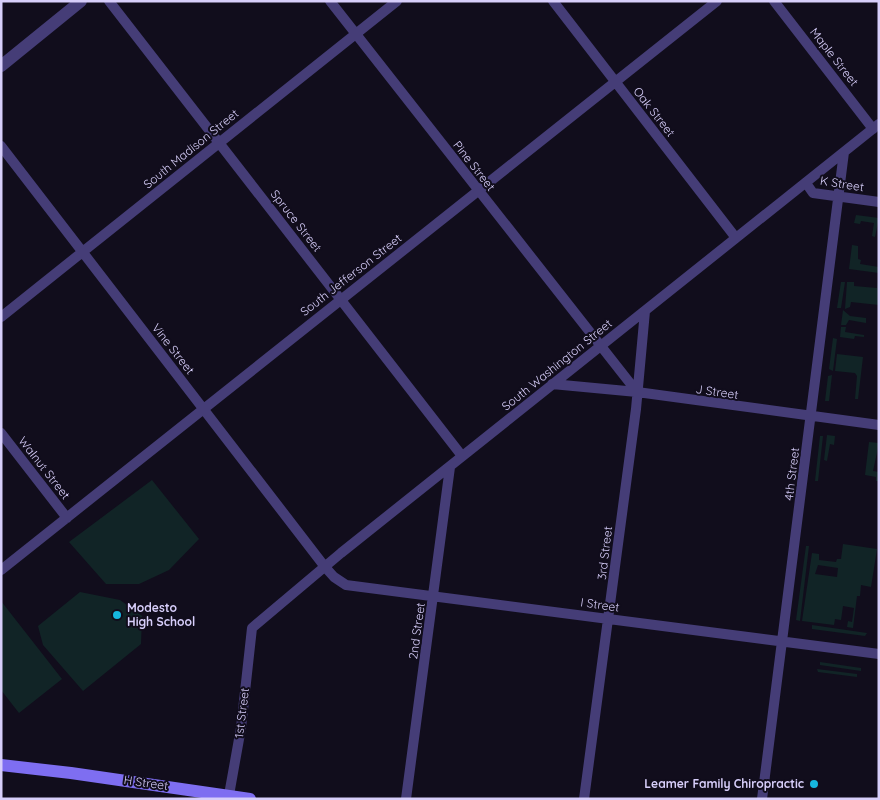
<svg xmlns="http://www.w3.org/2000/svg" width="880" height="800" viewBox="0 0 880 800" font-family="Quicksand,sans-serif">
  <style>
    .green { fill: #112426; fill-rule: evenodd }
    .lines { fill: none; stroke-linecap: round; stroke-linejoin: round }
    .minor { stroke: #453d77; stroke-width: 10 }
    .tertiary { stroke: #453d77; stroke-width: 12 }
    .secondary { stroke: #7e6ef1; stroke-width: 12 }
    .poi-dot { fill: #16b6de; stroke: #110d1c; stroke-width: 2 }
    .labels { text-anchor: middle; stroke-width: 4; stroke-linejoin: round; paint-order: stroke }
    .street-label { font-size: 12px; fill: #d7cefa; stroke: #110d1c }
    .poi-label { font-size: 12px; font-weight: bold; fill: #d7cefa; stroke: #110d1c; text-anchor: start }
  </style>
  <rect width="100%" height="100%" fill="#110d1c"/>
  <path class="green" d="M856 215 879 218 875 237 872 236 874 223 861 221 860 224 854 223Z
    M852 245 858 246V259L861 260 860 264 879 267V273L849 269Z
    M879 274V305L851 302 850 307 845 309 847 282H854V286L877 288Z
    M841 282H845L841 308H837Z
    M843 310 850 316 866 318V323L849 320 846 325H841Z
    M841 327H846L845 332 864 335V337L855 336 854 339 840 337Z
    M833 338 837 339 833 371 829 369Z
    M837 354 863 357 858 399H855L857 376 855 373 835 371Z
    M832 375 829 401H825L828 376Z
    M827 435 835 436 834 445 830 444 827 461 824 460Z
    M820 436H823L818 481H815Z
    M869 442 879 443 873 471 879 472V481H876V477L865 475Z
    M152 480 199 539 169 570 139 584H106L69 542Z
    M843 544 877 549 871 587 861 585 860 596H857L853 628 847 627 848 621 852 622 854 608 843 606 841 620 835 619 834 625 802 621 812 553 819 554V560L836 562 837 559H841ZM818 565 838 568 837 577 815 574Z
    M806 546H809L800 621 796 620Z
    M80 592 120 600 142 616 141 644 83 691 43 645 38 626Z
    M1 601 62 679 19 713 1 690Z
    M812 625 867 633 865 636 812 629Z
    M820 662 861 668V671L820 665Z
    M817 669 857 674V677L818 672Z"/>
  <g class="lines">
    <path class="minor" d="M109 1 462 456
      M330 1 637 392
      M553 1 736 238
      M774 1 873 129
      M1 146 325 567 334 577 346 585 879 654
      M806 183 813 193 879 202
      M1 317 397 1
      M552 384 637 392 879 425
      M1 433 67 518
      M1 570 717 1
      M229 795 241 728 252 628 341 553 879 124
      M406 799 450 467
      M584 799 636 409 645 311
      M762 799 844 152"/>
    <path class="tertiary" d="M1 66 81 1"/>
    <path class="secondary" d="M1 765 71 773 250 799"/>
  </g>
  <g class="poi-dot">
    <circle cx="117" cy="615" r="5"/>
    <circle cx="814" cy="784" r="5"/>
  </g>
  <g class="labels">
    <g class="street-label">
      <text transform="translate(834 57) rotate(52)" y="4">Maple Street</text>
      <text transform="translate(654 112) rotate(52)" y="4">Oak Street</text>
      <text transform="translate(191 149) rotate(-39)" y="4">South Madison Street</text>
      <text transform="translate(474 166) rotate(52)" y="4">Pine Street</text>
      <text transform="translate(842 184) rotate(9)" y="4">K Street</text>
      <text transform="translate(296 221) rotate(52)" y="4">Spruce Street</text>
      <text transform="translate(351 275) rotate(-38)" y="4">South Jefferson Street</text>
      <text transform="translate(173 349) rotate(52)" y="4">Vine Street</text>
      <text transform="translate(557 365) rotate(-39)" y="4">South Washington Street</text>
      <text transform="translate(717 392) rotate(8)" y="4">J Street</text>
      <text transform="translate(44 468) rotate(52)" y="4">Walnut Street</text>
      <text transform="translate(792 474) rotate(-83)" y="4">4th Street</text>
      <text transform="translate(605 553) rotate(-83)" y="4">3rd Street</text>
      <text transform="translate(600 605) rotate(8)" y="4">I Street</text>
      <text transform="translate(417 631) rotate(-82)" y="4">2nd Street</text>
      <text transform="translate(242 713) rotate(-83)" y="4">1st Street</text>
      <text transform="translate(146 783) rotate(8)" y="4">H Street</text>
    </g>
    <g class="poi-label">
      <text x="127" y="612">Modesto<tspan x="127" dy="14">High School</tspan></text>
      <text x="804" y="788" text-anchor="end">Leamer Family Chiropractic</text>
    </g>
  </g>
  <rect width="880" height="800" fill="none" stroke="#d7cefa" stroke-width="5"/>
</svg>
